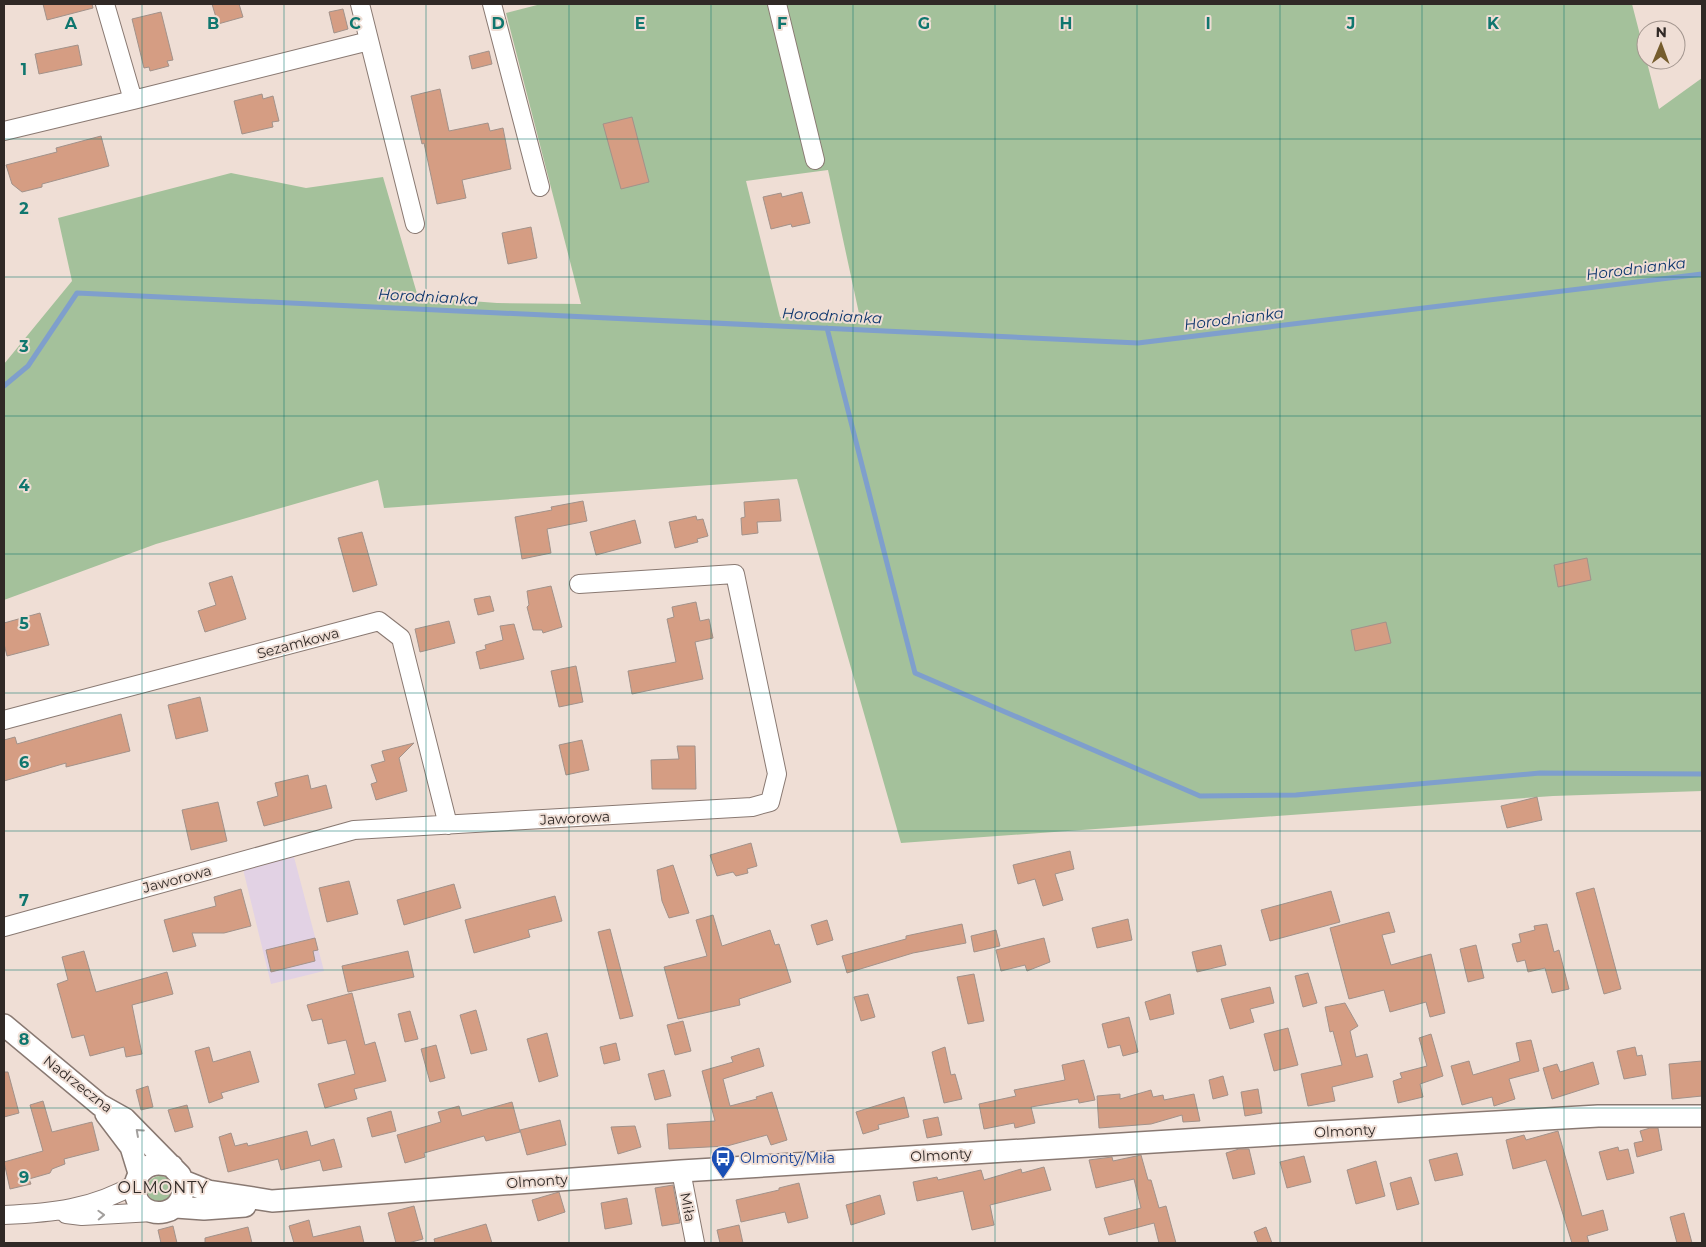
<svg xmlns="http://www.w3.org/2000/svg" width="1706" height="1247" viewBox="0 0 1706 1247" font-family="Montserrat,sans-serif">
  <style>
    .industrial { fill: #e2d2e4 }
    .green { fill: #a4c19b; fill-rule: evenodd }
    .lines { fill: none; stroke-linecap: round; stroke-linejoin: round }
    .stream { stroke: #7f9fcc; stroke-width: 5 }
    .building { fill: #d59d83; stroke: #a2928a }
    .minor-casing { stroke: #897972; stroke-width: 20 }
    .tertiary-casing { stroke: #897972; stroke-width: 24 }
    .minor { stroke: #fff; stroke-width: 18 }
    .tertiary { stroke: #fff; stroke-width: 21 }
    .oneway { stroke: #a29f9d }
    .grid { fill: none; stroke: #0f766e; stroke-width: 1; stroke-opacity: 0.55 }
    .labels { text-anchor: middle; stroke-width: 4; stroke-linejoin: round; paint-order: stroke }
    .street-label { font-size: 14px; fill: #302926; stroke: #efded5 }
    .transit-label { font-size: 14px; fill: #164399; stroke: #efded5; text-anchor: start }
    .water-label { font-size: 15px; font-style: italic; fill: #0d366d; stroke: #efded5 }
    .quarter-label { font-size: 16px; letter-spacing: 1px; fill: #302926; stroke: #efded5 }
    .grid-label { font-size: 16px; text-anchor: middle; font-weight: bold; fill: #0f766e; stroke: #efded5; stroke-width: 4; stroke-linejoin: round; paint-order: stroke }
  </style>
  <rect width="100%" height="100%" fill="#efded5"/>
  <path class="industrial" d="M294 857 324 971 271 984 243 869Z"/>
  <path class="green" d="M541 4H1632L1659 109 1702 78V791L1553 796 901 843 797 479 384 508 378 480 156 544 4 600V364L72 281 58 218 231 173 306 188 383 177 418 297 497 303 581 304 506 13ZM828 170 860 318 780 317 746 181Z
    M147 1189a13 13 0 1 1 26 0a13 13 0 1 1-26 0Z"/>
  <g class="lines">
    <path class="stream" d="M827 328 915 673 1200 796 1296 795 1540 773 1702 774
      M4 386 28 366 77 293 1138 343 1702 274"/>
  </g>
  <path class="building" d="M43 4H92L93 8 47 20Z
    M212 4H239L243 17 218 24Z
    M343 9 348 29 334 33 329 12Z
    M161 12 173 60 167 61 169 66 150 71 149 67 144 68 132 19Z
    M78 45 82 65 39 74 35 54Z
    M489 51 492 64 472 69 469 56Z
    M440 89 449 131 488 123 490 131 503 128 511 169 462 180 466 198 437 204 424 143 422 144 411 96Z
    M262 94 263 99 273 96 279 121 272 122 273 127 242 134 234 101Z
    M632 117 649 182 621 189 603 124Z
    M101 136 109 166 42 184V187L22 192 12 184 6 165 57 152 56 148Z
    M802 192 810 223 792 227 791 224 771 229 763 197 781 193 782 197Z
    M531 227 537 258 508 264 502 233Z
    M779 499 781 521 757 522 758 533 742 535 741 518 745 517 744 502Z
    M583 501 587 521 547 529 551 553 522 559 515 517 552 510 551 507Z
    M696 516 697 520 703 519 708 536 697 539 698 542 675 548 669 522Z
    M635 520 641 543 596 555 590 532Z
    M362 532 377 585 353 592 338 538Z
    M1587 558 1591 580 1558 587 1554 565Z
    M232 576 246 619 205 632 198 611 216 605 209 583Z
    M551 586 562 627 543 633 542 630H533L527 607 529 605 527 591Z
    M490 596 494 611 478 615 474 599Z
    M696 602 700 621 709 619 713 638 695 642 703 679 632 694 628 671 676 662 667 619 674 617 672 607Z
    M40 613 49 645 7 656 4 644V623Z
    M449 621 455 643 420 652 415 629Z
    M1386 622 1391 643 1355 651 1351 630Z
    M514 624 524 659 480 669 476 652 486 649 485 645 503 640 500 626Z
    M576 666 583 702 559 707 551 671Z
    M200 697 208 731 176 739 168 705Z
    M121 714 130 751 66 767V763L4 781V740L15 737 17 744Z
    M582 740 589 770 566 775 559 745Z
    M414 743 399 758 407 791 376 800 371 784 377 782 371 765 385 761 382 751Z
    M677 746H695L696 789H652L651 760 679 759Z
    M308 775 311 789 326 785 332 808 264 826 257 802 278 796 275 783Z
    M1537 797 1542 820 1507 828 1501 806Z
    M218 802 227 841 191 850 182 810Z
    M751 843 757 866 747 869 748 873 736 876 733 872 717 876 710 855Z
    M1070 851 1074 869 1055 874 1063 900 1043 906 1035 879 1018 884 1013 865Z
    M673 865 689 913 669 918 662 901 657 870Z
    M349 881 358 914 327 922 319 888Z
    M454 884 461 908 404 925 397 900Z
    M1594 888 1621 989 1604 994 1576 893Z
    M241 889 251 926 224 933H192L196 946 173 952 164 920 216 906 214 897Z
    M1331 891 1340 922 1270 941 1261 910Z
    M555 896 562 921 528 930 530 937 474 953 465 920Z
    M1389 912 1395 932 1382 935 1391 965 1431 954 1445 1013 1430 1017 1426 1002 1390 1012 1384 990 1349 999 1330 928Z
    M713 915 722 946 770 930 775 945 779 944 791 982 739 999 740 1005 678 1019 664 967 707 956 696 920Z
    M1128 919 1132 940 1097 948 1092 928Z
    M827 920 833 940 817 945 811 925Z
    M962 924 966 943 913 953 847 973 842 956 906 939V936Z
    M1547 924 1554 952 1559 950 1569 989 1552 993 1545 968 1528 972 1525 960 1517 962 1512 944 1521 942 1519 934 1535 930 1534 926Z
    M610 929 633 1016 620 1019 598 932Z
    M996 930 1000 946 974 952 971 936Z
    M315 938 318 950 313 951 315 961 271 972 266 950Z
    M1044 938 1050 962 1027 971 1025 965 1001 971 996 950Z
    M1221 945 1226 965 1197 972 1192 952Z
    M1476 945 1484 978 1468 982 1460 949Z
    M84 951 96 992 167 972 173 994 132 1005 142 1054 126 1057 124 1047 90 1056 84 1035 72 1038 57 984 68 980 62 957Z
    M408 951 414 977 348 992 342 966Z
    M1308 973 1317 1003 1303 1007 1295 976Z
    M974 974 984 1021 968 1024 957 977Z
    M1270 987 1274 1003 1250 1009 1254 1022 1230 1029 1221 999Z
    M352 993 365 1045 375 1042 386 1081 354 1089 357 1099 325 1108 318 1084 355 1074 346 1040 328 1044 322 1019 312 1021 307 1005Z
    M868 994 875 1017 861 1021 854 997Z
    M1170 994 1174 1014 1150 1020 1145 1002Z
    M1345 1003 1358 1026 1350 1031 1356 1057 1367 1054 1373 1077 1332 1087 1335 1101 1308 1106 1301 1074 1342 1065 1333 1031 1330 1032 1325 1007Z
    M476 1010 487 1050 471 1054 460 1015Z
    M410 1011 418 1039 405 1042 398 1014Z
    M1129 1017 1138 1052 1123 1056 1120 1045 1108 1048 1102 1024Z
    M683 1021 691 1051 675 1055 667 1025Z
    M1288 1028 1298 1065 1274 1071 1264 1034Z
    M547 1033 558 1076 539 1082 527 1039Z
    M1431 1034 1443 1076 1420 1084 1423 1097 1398 1103 1393 1081 1402 1078 1400 1073 1427 1066 1419 1038Z
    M1531 1040 1539 1071 1509 1079 1515 1099 1494 1106 1492 1097 1462 1105 1451 1066 1469 1061 1473 1075 1520 1061 1516 1043Z
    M616 1043 620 1060 604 1064 600 1047Z
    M436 1045 445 1078 430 1082 421 1049Z
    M209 1047 213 1062 250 1051 259 1082 221 1093 223 1098 209 1103 195 1051Z
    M945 1047 951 1075 955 1074 962 1099 944 1103 932 1052Z
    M1635 1047 1637 1056 1642 1055 1646 1075 1624 1079 1617 1051Z
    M759 1048 764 1066 723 1079 730 1106 757 1099 756 1097 772 1092 787 1140 771 1145 767 1135 727 1146 669 1149 667 1124 715 1121 702 1071 733 1062 731 1057Z
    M1084 1060 1095 1100 1079 1103 1078 1099 1031 1107 1035 1123 1015 1128 1014 1123 984 1129 979 1104 1016 1096 1014 1090 1065 1080 1062 1065Z
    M1702 1061V1096L1672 1099 1669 1064Z
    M1593 1062 1599 1084 1552 1099 1543 1068 1557 1064 1560 1072Z
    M664 1070 671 1096 655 1100 648 1074Z
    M4 1072H8L19 1113 4 1117Z
    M1223 1076 1228 1095 1213 1099 1209 1080Z
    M148 1086 153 1107 141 1110 136 1090Z
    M1258 1089 1262 1113 1245 1116 1241 1092Z
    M1151 1090 1153 1097 1163 1095 1164 1100 1194 1094 1200 1121 1183 1122 1182 1115 1151 1124 1099 1128 1097 1096 1120 1094V1099Z
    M904 1097 909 1117 878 1125 879 1129 863 1134 856 1112Z
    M43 1101 52 1132 92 1122 99 1150 64 1159 65 1164 52 1169 50 1173 29 1179 31 1184 10 1189 4 1162 43 1151 30 1105Z
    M512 1102 520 1132 486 1141 484 1136 424 1153 425 1157 405 1163 397 1135 441 1122 438 1112 459 1106 462 1116Z
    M187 1105 193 1127 175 1132 168 1110Z
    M391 1111 396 1131 372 1137 367 1118Z
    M938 1117 942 1135 927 1138 923 1120Z
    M560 1120 566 1145 527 1155 520 1130Z
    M635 1126 641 1147 618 1154 611 1127Z
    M1650 1128H1658L1662 1150 1637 1157 1634 1143 1643 1141 1640 1131Z
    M307 1131 311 1146 334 1139 342 1167 323 1171 320 1160 281 1170 278 1159 228 1172 219 1137 231 1133 235 1146 247 1143 248 1146Z
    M1558 1131 1582 1216 1603 1210 1608 1230 1587 1236 1589 1243H1572L1546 1160 1513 1169 1506 1140 1524 1135 1526 1140Z
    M1618 1147 1619 1151 1628 1149 1634 1173 1607 1180 1599 1152Z
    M1239 1149H1249L1255 1174 1233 1179 1226 1153Z
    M1457 1153 1463 1175 1435 1181 1429 1160Z
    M1141 1155 1148 1180H1151L1159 1208 1166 1206 1176 1243H1159L1154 1223 1109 1235 1104 1218 1141 1208 1134 1179 1096 1188 1089 1160 1112 1157 1113 1161Z
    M1304 1156 1311 1182 1287 1188 1280 1162Z
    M1376 1161 1385 1196 1356 1204 1347 1170Z
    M1044 1167 1051 1190 990 1205 994 1225 972 1230 963 1191 917 1201 913 1182 937 1177 938 1180 981 1170 984 1180 1021 1169 1022 1173Z
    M1411 1177 1419 1204 1397 1210 1390 1183Z
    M799 1183 808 1218 788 1223 785 1212 741 1222 736 1200 779 1190V1188Z
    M673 1185 680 1223 662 1226 655 1188Z
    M559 1192 565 1212 538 1221 532 1200Z
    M880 1195 885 1214 851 1225 846 1205Z
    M627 1198 632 1224 605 1229 601 1203Z
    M414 1206 423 1239 408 1243H396L388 1213Z
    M1684 1213 1692 1243H1677L1670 1217Z
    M309 1220 313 1237 360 1226 364 1243H294L289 1226Z
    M486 1224 492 1243H435L434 1239Z
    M739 1225 743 1243H720L717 1230Z
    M173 1226 177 1243H161L158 1230Z
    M248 1227 252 1243H205V1238Z
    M1266 1227 1272 1243H1258L1254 1232Z"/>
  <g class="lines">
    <g class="minor-casing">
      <path id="minor" d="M360 4 415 224
        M492 4 540 187
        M777 4 815 160
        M133 100 369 41
        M4 131 133 100 105 4
        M4 720 379 621 401 638 448 825
        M4 927 354 830 752 807 770 802 777 774 735 574 579 584
        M681 1171 695 1243
        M66 1214 82 1216 153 1212
        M4 1215C51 1213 93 1209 135 1184"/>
    </g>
    <g class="tertiary-casing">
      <path id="tertiary" d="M4 1025 100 1105 125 1119 180 1175C196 1218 138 1225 135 1191 135 1185 136 1178 140 1173 149 1162 160 1163 172 1166
        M106 1114 131 1147 139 1173
        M183 1181 208 1191 272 1201 681 1171 1202 1139 1598 1116H1702
        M176 1207 204 1209 245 1206"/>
    </g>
    <use href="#minor" class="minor"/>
    <use href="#tertiary" class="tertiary"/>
  </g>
  <defs><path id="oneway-chevron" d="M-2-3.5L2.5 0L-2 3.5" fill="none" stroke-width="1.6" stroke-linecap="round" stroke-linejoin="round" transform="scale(1.25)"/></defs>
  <g class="oneway">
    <use href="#oneway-chevron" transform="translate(139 1132) rotate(-138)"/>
    <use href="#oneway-chevron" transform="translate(101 1215) rotate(-2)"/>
  </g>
  <path class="grid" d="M142 4V1243M284 4V1243M426 4V1243M569 4V1243M711 4V1243M853 4V1243M995 4V1243M1137 4V1243M1280 4V1243M1422 4V1243M1564 4V1243M4 139H1702M4 277H1702M4 416H1702M4 554H1702M4 693H1702M4 831H1702M4 970H1702M4 1108H1702"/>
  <defs>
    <g id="bus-pin" transform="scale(1.25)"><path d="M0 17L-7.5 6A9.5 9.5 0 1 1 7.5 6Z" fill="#1a4fb4" stroke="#efded5"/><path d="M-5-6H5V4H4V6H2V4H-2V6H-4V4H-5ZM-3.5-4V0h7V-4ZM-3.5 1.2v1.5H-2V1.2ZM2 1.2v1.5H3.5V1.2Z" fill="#fff"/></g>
  </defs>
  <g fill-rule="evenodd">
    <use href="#bus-pin" x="723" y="1158"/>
  </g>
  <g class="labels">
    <g class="street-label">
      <text transform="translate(298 643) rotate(-15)" y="5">Sezamkowa</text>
      <text transform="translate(575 818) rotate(-3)" y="5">Jaworowa</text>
      <text transform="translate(177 879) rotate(-15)" y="5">Jaworowa</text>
      <text transform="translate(78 1084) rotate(38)" y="5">Nadrzeczna</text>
      <text transform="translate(1345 1131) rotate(-3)" y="5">Olmonty</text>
      <text transform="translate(941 1155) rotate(-3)" y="5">Olmonty</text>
      <text transform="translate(537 1181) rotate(-4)" y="5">Olmonty</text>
      <text transform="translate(688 1207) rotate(79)" y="5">Miła</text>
    </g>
    <g class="transit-label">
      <text x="740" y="1163">Olmonty/Miła</text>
    </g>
    <g class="water-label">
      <text transform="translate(1636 269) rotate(-7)" y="5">Horodnianka</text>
      <text transform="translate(428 297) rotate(3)" y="5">Horodnianka</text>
      <text transform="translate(832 316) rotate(3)" y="5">Horodnianka</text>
      <text transform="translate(1234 319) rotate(-7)" y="5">Horodnianka</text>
    </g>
    <g class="quarter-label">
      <text x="163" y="1193">OLMONTY</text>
    </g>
  </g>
  <g class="grid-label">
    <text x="71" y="29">A</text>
    <text x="213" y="29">B</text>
    <text x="355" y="29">C</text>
    <text x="498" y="29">D</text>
    <text x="640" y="29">E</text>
    <text x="782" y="29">F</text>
    <text x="924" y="29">G</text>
    <text x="1066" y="29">H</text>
    <text x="1208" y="29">I</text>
    <text x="1351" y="29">J</text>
    <text x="1493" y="29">K</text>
    <text x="24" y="75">1</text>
    <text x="24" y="214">2</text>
    <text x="24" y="352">3</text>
    <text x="24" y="491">4</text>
    <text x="24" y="629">5</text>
    <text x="24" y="768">6</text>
    <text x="24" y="906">7</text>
    <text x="24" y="1045">8</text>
    <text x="24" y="1183">9</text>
  </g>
  <rect width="1706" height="1247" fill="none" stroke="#302926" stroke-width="10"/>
  <g transform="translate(1661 45) rotate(1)"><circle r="24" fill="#efded5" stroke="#a3968f"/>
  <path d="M0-4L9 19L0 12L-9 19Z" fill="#755c2d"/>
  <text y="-8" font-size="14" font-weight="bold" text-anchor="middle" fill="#302926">N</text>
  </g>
</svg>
